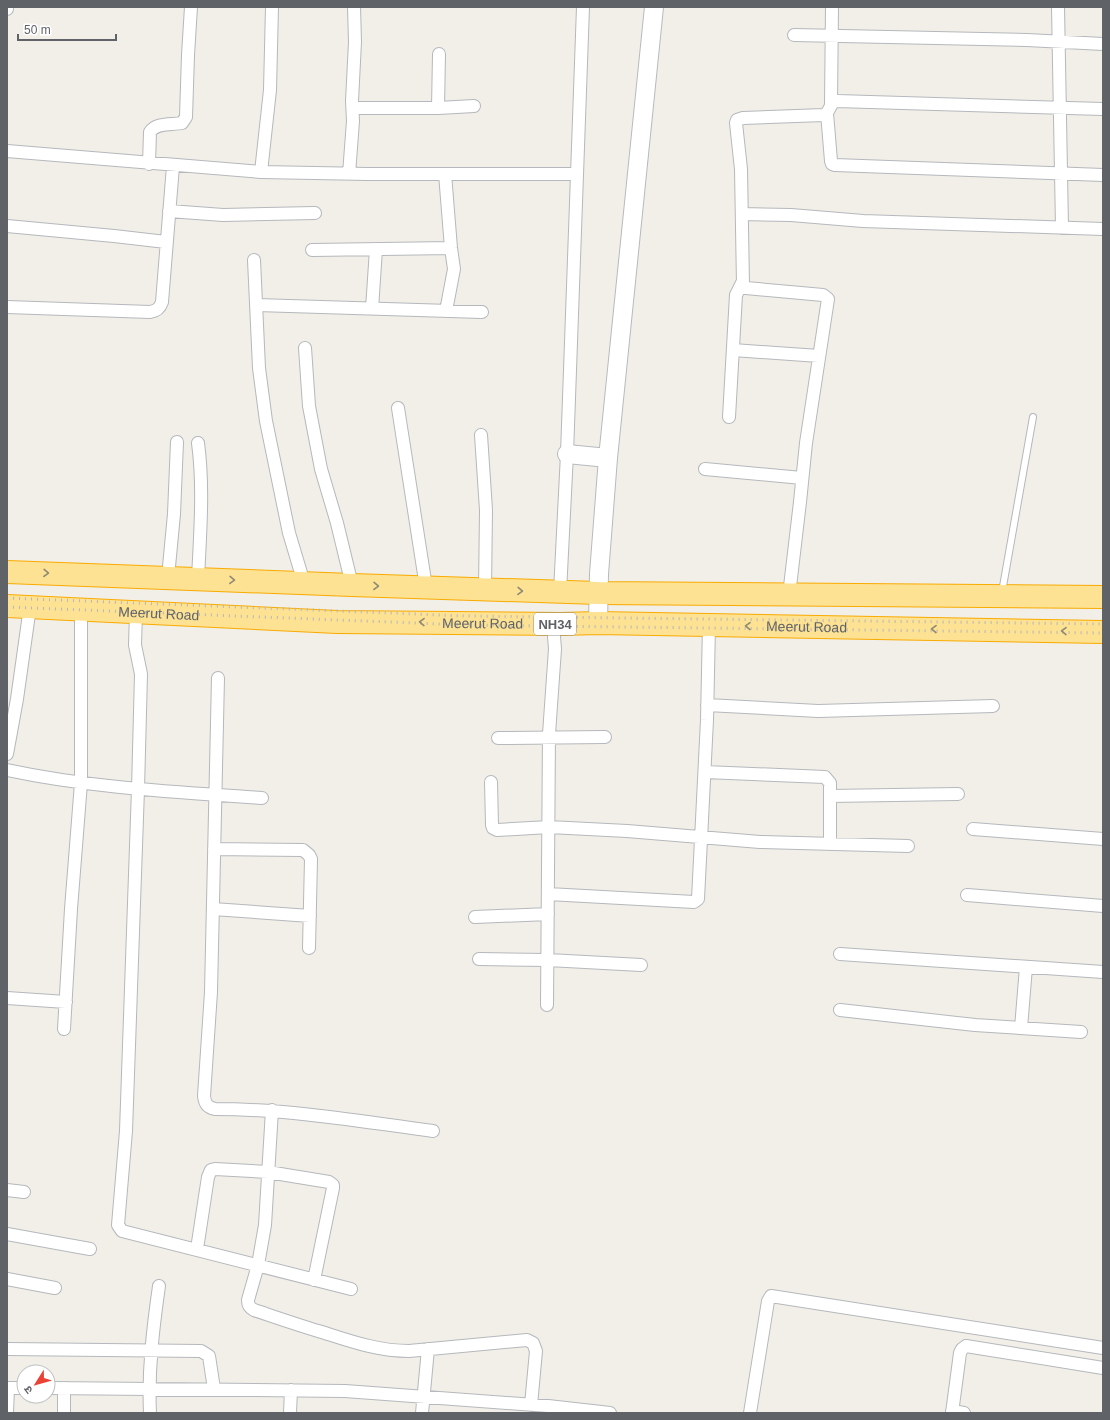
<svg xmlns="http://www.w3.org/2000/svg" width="1110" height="1420" viewBox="0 0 1110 1420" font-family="Helvetica,'Noto Sans Devanagari',sans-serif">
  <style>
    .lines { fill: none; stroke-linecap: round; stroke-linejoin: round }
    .lane-casing { stroke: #b5b8bc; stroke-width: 8 }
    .street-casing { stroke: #b5b8bc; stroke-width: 14 }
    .secondary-casing { stroke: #b6babf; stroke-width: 20 }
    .highway-casing { stroke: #f9ab00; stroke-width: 24 }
    .lane { stroke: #fff; stroke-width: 6 }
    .street { stroke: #fff; stroke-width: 12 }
    .secondary { stroke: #fff; stroke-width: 18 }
    .highway { stroke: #fde293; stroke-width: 22 }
    .rail { stroke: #b6b7b8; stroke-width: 3; stroke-dasharray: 1 5; stroke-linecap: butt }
    .oneway { stroke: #8e8975 }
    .labels { text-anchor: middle; stroke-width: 3.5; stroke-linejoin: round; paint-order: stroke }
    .shield { fill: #fff; stroke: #8f9295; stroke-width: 1 }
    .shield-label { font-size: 13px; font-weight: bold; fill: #5f6368 }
    .street-label { font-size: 14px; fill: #5f6368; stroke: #fff }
  </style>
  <rect width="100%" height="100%" fill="#f1efe8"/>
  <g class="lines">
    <g class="lane-casing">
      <path id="lane" d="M1002 592 1033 417"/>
    </g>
    <g class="street-casing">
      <path id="street" d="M1058 7 1062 228
        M7 9V7
        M794 35 1027 40 1103 44
        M831 104 832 7
        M353 108H438L474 106
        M438 108 439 54
        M827 113 831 161 832 164 835 165 1103 175
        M7 151 261 172 368 174H577
        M149 164 150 132C156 122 172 125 182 123L186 117 188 55 191 7
        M261 172 270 90 272 7
        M349 174 353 121 352 101 355 42 354 7
        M445 174 451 248 454 269 446 311
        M169 211 223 215 315 213
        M742 214 791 215 863 221 1103 229
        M7 226 114 236 166 242
        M312 250 451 248
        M254 260 259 368 266 421 289 533 304 583
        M257 305 482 312
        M7 307 150 312C157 311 160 308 162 302L173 166
        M372 309 376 249
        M305 348 309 406 321 469 337 523 352 585
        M733 350 819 356
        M398 408 426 587
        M729 417 736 295 742 283
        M481 435 486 510 485 589
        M705 469 802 478
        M168 577 174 514 177 442
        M198 579C200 534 204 488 198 443
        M560 592 567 454 583 7
        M789 595 800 502 806 443 828 299 823 295 746 288 743 285 741 169 736 123 737 120 743 118 824 115 827 113 833 102 837 101 1103 109
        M136 612 135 645 141 674 138 789 126 1131 118 1225 122 1231 351 1289
        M218 678 211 992 204 1096C205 1104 207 1107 215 1109 288 1109 360 1121 433 1131
        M707 705 818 711 993 706
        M498 738 605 737
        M7 754 17 699 30 607
        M7 770C91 788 177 792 262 798
        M705 772 825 777 830 783V844
        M491 782 492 825 493 828 497 830 549 827 627 831 760 842 908 846
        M830 796 958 794
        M973 829 1103 839
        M214 849 303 850 309 855 311 859 309 948
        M548 894 694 902 698 899 707 720 709 625
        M967 895 1103 906
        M213 909 310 916
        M475 917 548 914
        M840 954 1103 972
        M479 959 548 960 641 965
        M7 998 66 1002
        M547 1005 549 734 555 649 553 624
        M840 1010 975 1025 1081 1032
        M1021 1028 1026 967
        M64 1029 71 909 81 783V610
        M272 1110 265 1225 258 1265 248 1300C248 1305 249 1307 254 1310 278 1318 301 1326 325 1333 353 1342 379 1351 409 1351L527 1340 533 1343 536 1351 531 1405
        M7 1190 24 1192
        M7 1234 90 1249
        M197 1249 208 1177 211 1170 215 1169 268 1172 329 1182 333 1185V1188L314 1280
        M7 1279 55 1288
        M7 1349 201 1351 209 1356 214 1389
        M7 1388H24
        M48 1388 345 1391 548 1406 610 1413
        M952 1411 964 1413
        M7 1413 8 1388
        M64 1413V1388
        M150 1413C148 1370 153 1328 159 1286
        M290 1413 291 1390
        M422 1413 428 1349
        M750 1413 768 1301 771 1296 1103 1348
        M952 1413 960 1353 962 1349 966 1346 1103 1368"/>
    </g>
    <g class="secondary-casing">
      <path id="secondary" d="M567 454 608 458
        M598 623 599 574 608 458 654 7"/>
    </g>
    <g class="highway-casing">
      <g id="highway">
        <path d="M7 572 352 585 598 593 1103 597"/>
        <path id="s1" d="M7 606 337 622 561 624 598 623 1103 632"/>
      </g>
    </g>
    <use href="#lane" class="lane"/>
    <use href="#street" class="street"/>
    <use href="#secondary" class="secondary"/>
    <use href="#highway" class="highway"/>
    <path class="rail" d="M7 598 466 616 1103 624
      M7 607 466 625 1103 633"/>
  </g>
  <defs><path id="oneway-chevron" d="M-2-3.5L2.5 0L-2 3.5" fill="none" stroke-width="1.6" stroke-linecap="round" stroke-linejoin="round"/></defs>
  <g class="oneway">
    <use href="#oneway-chevron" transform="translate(46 573) rotate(2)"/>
    <use href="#oneway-chevron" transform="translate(232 580) rotate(2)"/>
    <use href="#oneway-chevron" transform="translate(376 586) rotate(1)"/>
    <use href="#oneway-chevron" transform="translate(520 591) rotate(2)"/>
    <use href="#oneway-chevron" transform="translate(422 622) rotate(-179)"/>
    <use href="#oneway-chevron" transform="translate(748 626) rotate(-179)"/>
    <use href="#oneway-chevron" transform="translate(934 629) rotate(-179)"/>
    <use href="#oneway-chevron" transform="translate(1064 631) rotate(-179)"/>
  </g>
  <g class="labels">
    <rect class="shield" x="534" y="613" width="42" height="22" rx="3"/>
    <g class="shield-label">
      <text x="555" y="629">NH34</text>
    </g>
    <g class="street-label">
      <text dy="5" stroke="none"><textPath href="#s1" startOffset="152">Meerut Road</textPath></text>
      <text dy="5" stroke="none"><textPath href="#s1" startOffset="476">Meerut Road</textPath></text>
      <text dy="5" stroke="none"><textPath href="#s1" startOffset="800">Meerut Road</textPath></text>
    </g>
  </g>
  <rect width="1110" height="1420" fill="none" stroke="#5f6368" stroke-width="16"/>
  <g transform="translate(36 1384) rotate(233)"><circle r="19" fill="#ffffff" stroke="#bfc1c3"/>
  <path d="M0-3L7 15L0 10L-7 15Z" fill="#ea4335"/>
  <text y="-6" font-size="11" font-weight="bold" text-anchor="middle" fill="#5f6368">उ</text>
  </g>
  <path d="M18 34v6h98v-6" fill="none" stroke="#5f6368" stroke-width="2"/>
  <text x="24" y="34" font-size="12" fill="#5f6368" stroke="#ffffff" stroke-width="3" paint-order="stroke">50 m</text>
</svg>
